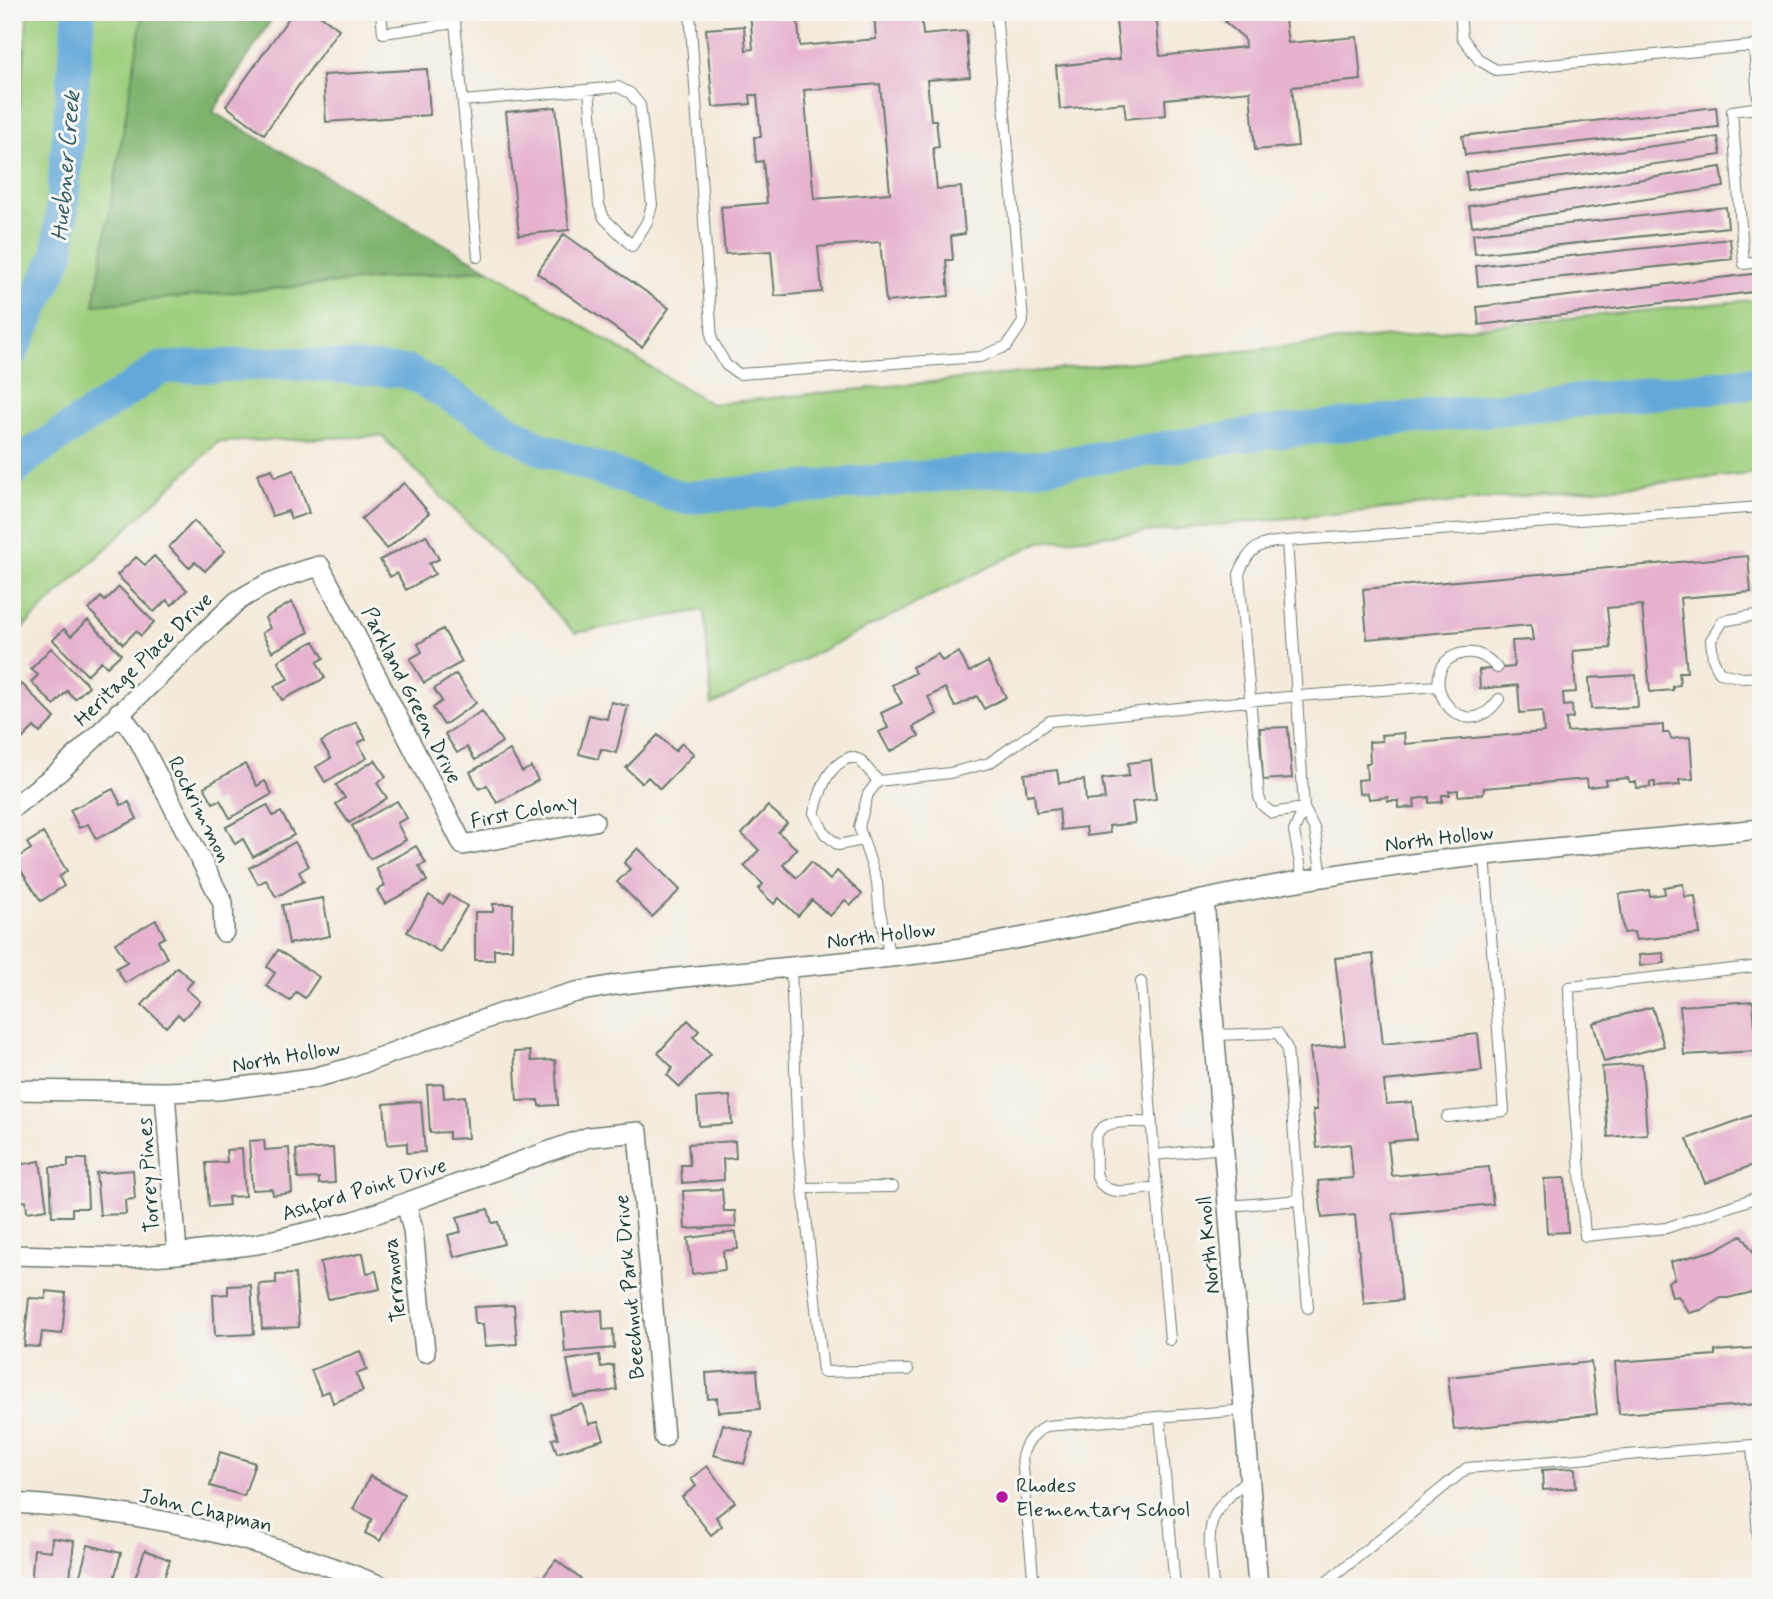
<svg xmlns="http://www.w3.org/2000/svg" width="1773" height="1599" viewBox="0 0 1773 1599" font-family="Mynerve,sans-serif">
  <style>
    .green { fill: #9ecf7e; stroke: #5e8659; stroke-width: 2 }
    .forest { fill: #7eb26d; stroke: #4e7850; stroke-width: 2 }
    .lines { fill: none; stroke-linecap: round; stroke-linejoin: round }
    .river { stroke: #63a8d9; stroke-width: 33 }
    .building { fill: #e6b2ce; fill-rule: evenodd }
    .lane-casing { stroke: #6a7a6e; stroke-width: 12 }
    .street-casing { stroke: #6a7a6e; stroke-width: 22 }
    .lane { stroke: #fff; stroke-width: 10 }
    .street { stroke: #fff; stroke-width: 19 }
    .poi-dot { fill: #b5179e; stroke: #f6f6f2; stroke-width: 2.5 }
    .labels { text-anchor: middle; stroke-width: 6; stroke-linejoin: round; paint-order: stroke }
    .street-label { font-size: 21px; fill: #1f3d34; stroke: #f6f6f2 }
    .poi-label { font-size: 21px; fill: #1f3d34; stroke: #f6f6f2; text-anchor: start }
    .water-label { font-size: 23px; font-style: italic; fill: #335d66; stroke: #f6f6f2 }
  </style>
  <rect width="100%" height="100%" fill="#f6f6f2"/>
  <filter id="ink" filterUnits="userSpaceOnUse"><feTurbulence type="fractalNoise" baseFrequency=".0143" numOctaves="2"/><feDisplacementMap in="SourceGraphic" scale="14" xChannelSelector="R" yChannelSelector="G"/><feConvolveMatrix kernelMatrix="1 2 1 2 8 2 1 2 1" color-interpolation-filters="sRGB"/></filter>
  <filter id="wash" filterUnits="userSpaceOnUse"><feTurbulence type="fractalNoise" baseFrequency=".00686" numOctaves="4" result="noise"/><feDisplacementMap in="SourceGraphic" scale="28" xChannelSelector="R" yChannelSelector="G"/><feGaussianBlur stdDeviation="1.57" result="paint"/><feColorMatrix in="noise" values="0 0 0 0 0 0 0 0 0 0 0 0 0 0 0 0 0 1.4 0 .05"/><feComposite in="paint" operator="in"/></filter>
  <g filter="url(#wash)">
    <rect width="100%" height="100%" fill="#f4eadb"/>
    <path class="green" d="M28 12H143L95 305 488 269 711 404 1761 299V473L1040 542 712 705 704 610 575 633 382 436 218 442 12 638V181Z"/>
    <path class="forest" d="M143 12H276L213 112 488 269 94 305Z
      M25 48 12 181V53Z"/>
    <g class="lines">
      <path class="river" d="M12 352 58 255 79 12
        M12 472 27 457 161 368 285 363 409 372 539 448 683 498 1038 467 1255 434 1761 382"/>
    </g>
    <g id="blocks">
      <path class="building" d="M293 12H316L339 29 264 134 226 106Z
        M750 12H797L800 46 876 39 874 12H921L923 35 966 31 970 77 927 80 931 120H936L939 147 933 148 937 189 961 187 965 234 951 236 953 260H946L949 296 886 302 880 242 818 247 822 292 775 296 771 251 725 254 721 207 767 203 763 161 756 162 754 137H761L757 95H750L751 104 713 107 706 29 744 26 746 50 753 49ZM880 84 890 193 814 199 804 90Z
        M1115 12H1156L1160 56 1245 47 1244 38 1225 22 1227 19 1219 12H1284L1288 43 1357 37 1361 80 1292 87 1298 146 1255 150 1250 91 1165 99 1166 115 1126 119 1124 103 1060 109 1056 66 1120 59Z
        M427 69 430 115 326 122 323 75Z
        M556 107 569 230 519 235 506 112Z
        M1716 107 1718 127 1465 155 1462 136Z
        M1718 137 1721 155 1468 190 1466 172Z
        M1721 167 1724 187 1472 226 1469 206Z
        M1726 207 1728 227 1475 254 1473 234Z
        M564 234 669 308 642 347 537 273Z
        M1730 239 1732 259 1478 286 1476 266Z
        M1761 273V291L1479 325 1477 307Z
        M272 469 275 477 294 470 309 513 291 519 288 511 272 516 257 474Z
        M404 483 429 513 387 549 361 519Z
        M194 521 225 551 205 571 195 562 189 568 169 547Z
        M426 535 439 559 429 564 435 574 406 590 397 573 390 577 380 560Z
        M154 556 187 590 172 605 167 600 154 612 117 575 136 557 145 565Z
        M1748 556 1751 592 1680 598 1687 672H1679L1680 685 1673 686V690L1650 692 1642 605 1607 608 1611 648 1573 651 1576 692 1563 693 1564 706 1572 705 1573 718 1566 719 1567 732 1663 725V733H1669L1671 739 1690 737 1693 779 1679 780 1680 785 1655 787V782H1650V787L1637 788 1636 782H1630L1628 778 1605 780 1606 785 1588 787 1587 779 1484 788 1483 794 1458 796V790L1449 791 1450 795H1442V802L1429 803V797L1414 799 1415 807 1398 808V801H1388V797L1369 799 1368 793 1359 794 1358 780 1367 779 1366 763H1370L1369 742 1382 741 1381 735 1404 733 1405 744 1544 732 1542 711 1520 713 1518 685 1480 689 1479 670 1514 667 1512 641 1533 640 1531 625 1367 639 1363 589Z
        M119 587 154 622 141 636 136 631 123 644 89 610 101 597 105 601Z
        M292 602 309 632 272 652 262 633 270 628 265 618Z
        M88 620 121 654 107 667 101 661 87 675 53 640 64 629 71 636Z
        M443 629 462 662 424 683 410 659 422 652 418 644Z
        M314 641 324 658 317 662 325 678 282 700 274 686 288 679 278 661Z
        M51 648 89 686 75 699 67 691 54 705 31 682 38 675 31 669Z
        M959 652 969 672 988 662 1006 697 984 709 977 696 955 707 945 688 928 697 937 714 913 727 919 736 890 752 879 732 888 728 881 713 902 703 892 685 915 673 912 667 938 654 942 661Z
        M456 674 476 703 444 725 433 708 442 701 434 689Z
        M1636 675 1638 707 1591 709 1589 678Z
        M22 684 55 718 40 733 34 727 22 739 12 729V687L16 690Z
        M611 702 628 706 616 753 601 749 598 759 579 754 589 715 607 719Z
        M482 711 502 742 475 760 467 747 457 753 445 734Z
        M356 722 366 739 358 743 367 758 325 782 316 767 331 758 321 742Z
        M1288 727 1292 778 1263 780 1260 728Z
        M658 735 675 751 682 743 694 754 660 789 648 777 642 783 626 768Z
        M510 750 522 772 531 767 538 780 497 803 487 785 479 789 470 772Z
        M375 760 386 777 377 783 387 798 349 823 336 804 345 798 336 785Z
        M1151 760 1156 799 1132 802 1135 823 1109 826 1110 833 1087 836 1086 827 1061 830 1059 809 1036 812 1034 794 1027 795 1024 774 1057 770 1059 783 1084 780 1086 801 1105 799 1102 779 1129 776 1128 763Z
        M245 764 257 786 265 781 272 794 230 818 220 800 213 803 204 787Z
        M113 789 121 805 129 802 137 819 96 839 88 824 79 828 70 810Z
        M397 801 407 818 397 823 406 840 370 859 352 826Z
        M267 805 273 816 281 812 294 835 253 857 243 839 235 844 226 827Z
        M768 806 787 823 778 832 797 849 783 865 797 878 811 862 830 880 837 871 862 894 851 905 845 900 830 916 812 900 798 916 779 898 774 904 758 889 763 884 744 866 759 850 742 834Z
        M43 833 67 871 59 877 64 886 41 901 14 860 31 849 27 843Z
        M295 842 309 866 299 872 304 881 276 897 266 880 258 884 249 868Z
        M416 846 426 863 419 866 427 881 385 904 377 890 385 886 376 868Z
        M638 848 680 890 652 917 617 882 630 869 624 863Z
        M1683 884 1685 897 1695 896 1700 934 1636 940 1634 932 1624 933 1619 894 1649 890 1650 896 1665 894 1664 887Z
        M429 895 443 904 449 895 467 906 440 952 407 932Z
        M323 898 330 936 289 944 282 905Z
        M493 904H513L512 949H494V960H475V912H493Z
        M156 920 165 937 158 941 167 958 125 983 116 968 127 962 115 943Z
        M278 950 319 977 305 998 296 992 290 1001 266 986 275 973 267 967Z
        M1663 953 1665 963 1640 966 1639 955Z
        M1373 954 1383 1044 1478 1034 1482 1071 1384 1081 1386 1104 1412 1102 1416 1139 1388 1142 1392 1176 1489 1167 1493 1204 1393 1214 1402 1300 1364 1304 1355 1215 1322 1218 1318 1181 1353 1178 1350 1144 1317 1148 1313 1110H1317L1310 1048 1345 1045 1335 958Z
        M177 967 193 981 186 989 200 1001 183 1019 178 1014 166 1027 142 1005Z
        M1753 1001 1757 1051 1684 1055 1680 1006Z
        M1652 1007 1664 1046 1604 1062 1593 1023Z
        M688 1020 699 1031 693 1037 711 1054 680 1087 667 1075 673 1068 658 1053Z
        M530 1051 531 1061 555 1060 558 1105 539 1106 538 1100 517 1101 514 1052Z
        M1642 1064 1647 1134 1608 1137 1602 1067Z
        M443 1084 444 1098 465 1096 468 1138 449 1139V1132L430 1133 427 1085Z
        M730 1096 732 1124 699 1126 697 1098Z
        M421 1101 425 1152 407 1153V1143L387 1145 384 1104Z
        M1758 1113 1761 1120V1162L1705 1183 1687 1139Z
        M264 1140 265 1150 289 1148 292 1193 273 1195 272 1189 252 1190 249 1141Z
        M735 1141 736 1158 723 1159 724 1180 682 1183 681 1165H690L688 1144Z
        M333 1148 335 1183 319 1184V1178L298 1179 296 1150Z
        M242 1149 245 1196 228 1197 229 1205 209 1207 206 1163 227 1162 226 1150Z
        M17 1153 18 1165 40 1161 47 1209 27 1212 26 1201 12 1202V1154Z
        M68 1159H86L88 1208H72V1216H52L50 1167H68Z
        M133 1170 135 1199 125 1200 126 1214 100 1215 96 1173Z
        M1565 1178 1568 1232 1547 1233 1544 1179Z
        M722 1189 724 1211H735L736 1227 685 1229 683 1191Z
        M488 1209 492 1223 498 1222 504 1244 454 1257 448 1235 461 1232 457 1217Z
        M736 1232 738 1249 723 1251 725 1270 692 1274 688 1238Z
        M1742 1235 1753 1252 1761 1290 1728 1298H1721L1701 1310 1689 1313 1678 1296 1672 1297 1668 1282 1675 1278 1671 1262 1715 1250Z
        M363 1253 367 1273 376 1271 380 1289 328 1299 320 1262Z
        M295 1274 299 1327 262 1329 259 1284 276 1283V1275Z
        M251 1285 254 1334 215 1336 213 1295 228 1294V1286Z
        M46 1291 66 1293 62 1334 42 1332 40 1347 24 1346 29 1298 46 1299Z
        M514 1305 517 1344 485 1346 483 1324H475L474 1307Z
        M602 1310 603 1330 613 1329 614 1348 565 1352 562 1313Z
        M1754 1348 1758 1404 1619 1414 1615 1362 1715 1355V1351Z
        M360 1351 367 1370 356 1374 363 1391 333 1403 329 1391 321 1394 311 1370Z
        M599 1355 601 1367 613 1365 617 1390 574 1397 567 1360Z
        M1591 1362 1597 1414 1454 1430 1448 1377Z
        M757 1370 760 1409 718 1412 717 1398 708 1399 706 1373Z
        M582 1404 589 1424 598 1422 604 1439 557 1453 552 1439 558 1438 550 1414Z
        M723 1424 753 1433 744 1464 714 1455Z
        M220 1452 255 1463 244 1496 210 1486Z
        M707 1466 735 1502 716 1517 722 1526 711 1535 682 1497 696 1486 691 1479Z
        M1575 1468 1576 1488 1543 1490 1542 1470Z
        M370 1476 404 1494 380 1541 365 1533 372 1519 353 1509Z
        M52 1538 74 1541 69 1587 31 1586 34 1549 51 1551Z
        M88 1545 121 1553 112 1587 79 1579Z
        M145 1550 170 1560 161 1587H132Z
        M556 1560 582 1580 577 1587H528L535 1578 540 1581Z"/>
    </g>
  </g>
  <g filter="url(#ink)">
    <use href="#blocks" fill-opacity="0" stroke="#6a7a6e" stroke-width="2"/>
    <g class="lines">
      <g class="lane-casing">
        <path id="lane" d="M381 12 383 33 455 23
          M454 12 478 257
          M690 12 712 340 726 365 739 374 980 357 1007 346 1023 322 996 12
          M1460 12 1462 37 1479 60 1496 70 1761 45
          M1754 46 1761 139
          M463 101 618 87 630 93 640 105 652 205 647 222 632 246 604 218 599 205 589 90
          M1761 107 1732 111 1744 264 1761 262
          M1287 541C1260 542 1249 547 1239 574L1259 797 1262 805 1272 813 1304 808
          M1761 614 1723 621 1711 640 1713 659 1720 673 1743 678 1761 677
          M1497 668C1489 658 1479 651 1464 653 1407 664 1458 756 1499 699
          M863 840 838 845 825 834 814 813C821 790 826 766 851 757L860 760 878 781
          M1322 877 1315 830 1304 808 1287 541 1761 507
          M1303 880 1294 831 1304 808
          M890 958 879 907 877 882 859 827 868 794 878 781 950 773 989 763 1050 721 1298 696 1438 686
          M1761 966 1569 987 1571 1058 1585 1236 1666 1228 1761 1196
          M791 968 798 1143 823 1372 908 1370
          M1141 982 1154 1155 1223 1148
          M1214 1035 1278 1033 1287 1048 1308 1308
          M1447 1117 1504 1111 1485 855
          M1151 1122C1137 1123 1114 1119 1102 1128 1094 1135 1095 1144 1096 1153 1096 1160 1095 1169 1097 1176 1103 1200 1139 1189 1156 1187
          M1154 1155 1170 1340
          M803 1188 893 1187
          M1228 1206 1300 1200
          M1160 1417 1175 1587
          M1323 1585 1467 1468 1752 1445 1761 1582
          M1034 1587 1022 1457C1026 1441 1032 1435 1046 1426L1244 1410
          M1213 1587C1212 1565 1205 1535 1215 1515 1222 1500 1238 1489 1249 1477
          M1290 1587 1323 1585V1587"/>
      </g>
      <g class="street-casing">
        <path id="street" d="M119 712 139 740 223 903 224 932
          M12 808 60 771 236 602C262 584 289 574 320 566L463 845 594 821
          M1204 900 1258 1587
          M12 1090 165 1092 218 1090 313 1078 347 1069 499 1014 576 992 615 985C730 970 847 965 962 948 1079 930 1193 899 1310 879 1459 854 1610 843 1761 829
          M165 1092 177 1254
          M406 1203 413 1230 425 1352
          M12 1255 125 1258 177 1254 257 1244 355 1221 589 1137 638 1132 664 1437
          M12 1503C140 1509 265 1539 384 1587"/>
      </g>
      <use href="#lane" class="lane"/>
      <use href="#street" class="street"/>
    </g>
  </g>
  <circle class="poi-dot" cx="1002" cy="1497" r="7"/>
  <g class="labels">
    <g class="street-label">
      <text transform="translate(143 659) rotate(-44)" y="7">Heritage Place Drive</text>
      <text transform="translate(412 695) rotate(63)" y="7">Parkland Green Drive</text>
      <text transform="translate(200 809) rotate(63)" y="7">Rockrimmon</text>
      <text transform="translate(524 811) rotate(-11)" y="7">First Colony</text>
      <text transform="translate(1439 838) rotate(-7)" y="7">North Hollow</text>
      <text transform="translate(881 935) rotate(-7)" y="7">North Hollow</text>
      <text transform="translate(286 1056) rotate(-10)" y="7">North Hollow</text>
      <text transform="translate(148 1175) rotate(-94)" y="7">Torrey Pines</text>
      <text transform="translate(364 1189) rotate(-17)" y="7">Ashford Point Drive</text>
      <text transform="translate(1208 1245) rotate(-95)" y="7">North Knoll</text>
      <text transform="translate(394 1280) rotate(-96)" y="7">Terranova</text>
      <text transform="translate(629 1287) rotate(-95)" y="7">Beechnut Park Drive</text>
      <text transform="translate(206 1510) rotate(13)" y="7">John Chapman</text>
    </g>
    <g class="poi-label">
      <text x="1016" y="1492">Rhodes<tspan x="1016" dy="24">Elementary School</tspan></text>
    </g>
    <g class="water-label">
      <text transform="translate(65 166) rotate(-85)" y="8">Huebner Creek</text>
    </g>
  </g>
  <rect width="1773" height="1599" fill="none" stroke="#f6f6f2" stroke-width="42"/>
</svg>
